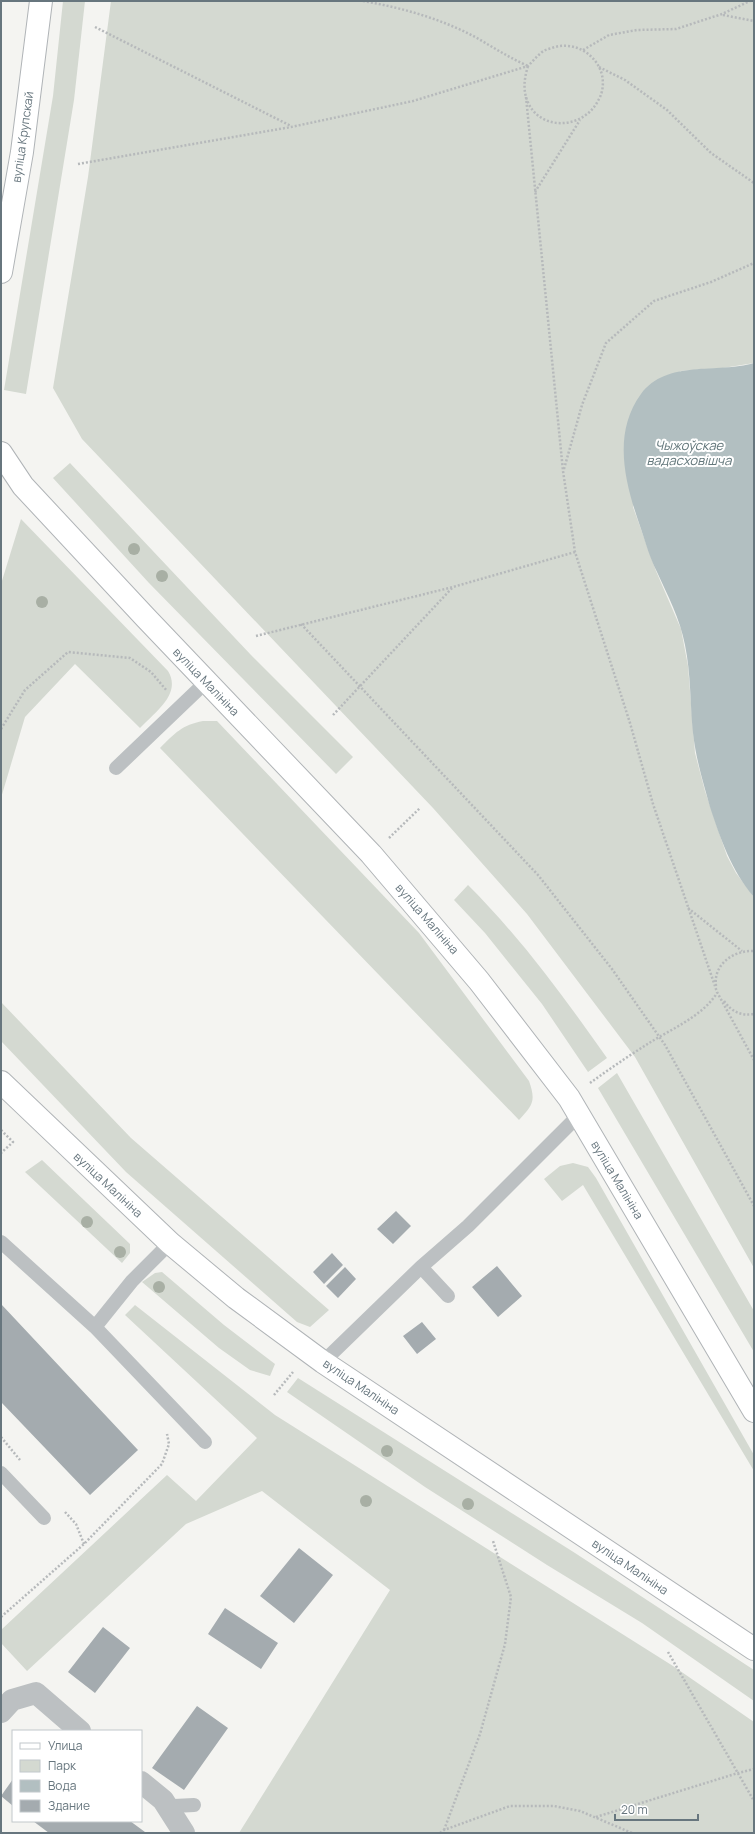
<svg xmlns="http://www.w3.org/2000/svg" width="755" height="1834" viewBox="0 0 755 1834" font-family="Manrope,sans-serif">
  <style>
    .green { fill: #d4d9d1 }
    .water { fill: #b2bfc1 }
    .building { fill: #a4abaf }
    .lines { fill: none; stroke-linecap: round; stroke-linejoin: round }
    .primary-casing { stroke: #b0b4b7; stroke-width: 24 }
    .path { stroke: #b6b9bb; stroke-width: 2.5; stroke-dasharray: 2 2; stroke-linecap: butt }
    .service { stroke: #bcc0c2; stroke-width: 14 }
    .minor { stroke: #bcc0c2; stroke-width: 22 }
    .primary { stroke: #fff; stroke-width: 22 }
    .tree { fill: #a8afa4 }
    .labels { text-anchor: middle; stroke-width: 4; stroke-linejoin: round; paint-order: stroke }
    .street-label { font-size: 12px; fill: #67767e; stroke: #fff }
    .water-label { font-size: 13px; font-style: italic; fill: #63777b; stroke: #fff }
  </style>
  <rect width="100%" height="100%" fill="#f4f4f1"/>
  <path class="green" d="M63 1H85L74 100 26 394 4 390 53 96Z
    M111 1H754V363L723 368 680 371 633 507 656 571 681 629 688 666 695 753 705 791 727 856 736 873 754 897V1268L635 1057 527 914 433 808 82 439 53 388 88 177Z
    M70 463 251 655 353 757 336 774 149 583 53 478Z
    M21 519 168 671C182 694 155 712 140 728L75 664 25 717 1 798V584Z
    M203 721H217L419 933 529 1081C536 1101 533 1105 519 1120L160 748C175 733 182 725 203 721Z
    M468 885C521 938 564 997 607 1058L588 1072 542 1004 485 933 454 900Z
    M1 1002 131 1138 329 1310 310 1327 297 1322 126 1172 1 1041Z
    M617 1073 754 1311V1352L598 1088Z
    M42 1160 130 1244V1253L122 1263 25 1172Z
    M573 1163 588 1167 596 1178 754 1455V1471L583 1185 562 1201 544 1179 560 1166Z
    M162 1272 224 1325 275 1364 270 1376 250 1370 219 1348 142 1282 155 1273Z
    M135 1305 275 1415 673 1666 754 1722V1833H239L390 1590 262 1491 186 1524 27 1671 1 1643V1630L167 1475 196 1501 257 1438 125 1315Z
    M298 1378 575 1553 754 1670V1701L642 1623 547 1565 425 1487 287 1392Z"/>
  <path class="water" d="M754 363V897C731 870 721 840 710 807 703 782 696 759 693 733 690 704 691 674 685 645 680 619 668 596 657 572 650 558 646 544 641 529 626 486 611 435 641 394 667 359 717 374 754 363Z"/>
  <path class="building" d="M396 1211 411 1226 393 1244 377 1229Z
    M332 1253 343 1265 324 1284 313 1272Z
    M497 1266 522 1296 498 1317 472 1287Z
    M345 1267 356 1279 338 1298 326 1286Z
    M1 1304 138 1450 90 1495 1 1402Z
    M422 1322 436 1339 417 1354 403 1336Z
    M299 1548 333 1575 294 1623 260 1596Z
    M225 1608 278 1643 261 1669 208 1634Z
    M103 1627 130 1648 95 1693 68 1672Z
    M197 1706 228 1728 184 1790 152 1768Z
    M13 1779V1806L1 1796Z
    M33 1821H130L145 1832 49 1833Z"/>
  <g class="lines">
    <g class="primary-casing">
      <path id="primary" d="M1 272 22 152 41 1
        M1 453 23 486 146 618 371 854 479 981 569 1098 754 1411
        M1 1082 170 1243 236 1298 323 1362 754 1649"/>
    </g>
    <path class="path" d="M363 1C403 8 442 19 477 38 494 48 510 58 528 66
      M723 15 754 21
      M95 27 291 126
      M583 50 609 35 637 30 676 29 722 14 750 1
      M599 67 625 80 667 110 711 153 754 183
      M526 97 563 471 575 552 630 723 653 804 717 992 754 1060
      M78 164 291 127 413 101 528 66C532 62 536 57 541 53 544 50 548 49 552 48 571 41 592 51 600 69 604 78 604 90 599 99 584 131 536 132 526 97 523 86 525 76 528 66
      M535 192 580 120
      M564 469 582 405 606 343 654 301 711 282 754 263
      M301 624 538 875 612 969 665 1045 754 1206
      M256 636 453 587 575 552
      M333 715 453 587
      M1 729 25 690 68 652 130 658 151 672 167 691
      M389 838 420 808
      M688 908 742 951
      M716 986C713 964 734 950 754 951
      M724 1001C732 1012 741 1016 754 1014
      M590 1083C608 1070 627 1057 646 1045 669 1030 702 1017 717 993
      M1 1130 13 1142 1 1153
      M274 1395 293 1372
      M1 1437 20 1460
      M65 1512 76 1524 84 1544
      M1 1617 84 1544 162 1464 169 1444 167 1434
      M668 1652 754 1801
      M596 1817 738 1773 754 1769
      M444 1830 480 1734 505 1644 511 1597 493 1541
      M440 1833 444 1830 510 1806H554L580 1811 632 1833"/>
    <path class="service" d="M116 768 206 682
      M1 1242 95 1327 205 1442
      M421 1267 448 1296
      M95 1327 132 1281 170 1243
      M323 1362 421 1267 468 1226 579 1115
      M1 1473 44 1518
      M163 1801 174 1806 194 1805"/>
    <path class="minor" d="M1 1712 12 1700 36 1693 80 1731
      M141 1782 163 1800 184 1833"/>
    <use href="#primary" class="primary"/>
  </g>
  <g class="tree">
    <circle cx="134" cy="549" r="6"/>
    <circle cx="162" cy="576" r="6"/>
    <circle cx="42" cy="602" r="6"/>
    <circle cx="87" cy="1222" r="6"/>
    <circle cx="120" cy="1252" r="6"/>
    <circle cx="159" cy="1287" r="6"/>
    <circle cx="387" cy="1451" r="6"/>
    <circle cx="366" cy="1501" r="6"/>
    <circle cx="468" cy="1504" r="6"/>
  </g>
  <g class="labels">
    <g class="street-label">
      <text transform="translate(23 137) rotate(-82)" y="4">вуліца Крупскай</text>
      <text transform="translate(206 682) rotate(46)" y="4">вуліца Малініна</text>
      <text transform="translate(427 919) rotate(49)" y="4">вуліца Малініна</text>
      <text transform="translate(617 1180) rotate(59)" y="4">вуліца Малініна</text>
      <text transform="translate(108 1185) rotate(43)" y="4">вуліца Малініна</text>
      <text transform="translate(361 1387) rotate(34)" y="4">вуліца Малініна</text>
      <text transform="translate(630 1567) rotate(34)" y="4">вуліца Малініна</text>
    </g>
    <g class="water-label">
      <text x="689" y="450">Чыжоўскае<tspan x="689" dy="15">вадасховішча</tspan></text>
    </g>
  </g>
  <rect width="755" height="1834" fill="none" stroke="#67767e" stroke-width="4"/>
  <rect x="12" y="1730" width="130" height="92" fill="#ffffff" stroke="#c2c8cb"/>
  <rect x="20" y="1743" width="20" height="6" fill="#ffffff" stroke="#c2c8cb"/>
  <text x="48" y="1750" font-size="12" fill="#67767e">Улица</text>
  <rect x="20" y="1760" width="20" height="12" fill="#d4d9d1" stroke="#c2c8cb"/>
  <text x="48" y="1770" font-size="12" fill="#67767e">Парк</text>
  <rect x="20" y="1780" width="20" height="12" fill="#b2bfc1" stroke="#c2c8cb"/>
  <text x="48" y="1790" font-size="12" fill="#67767e">Вода</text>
  <rect x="20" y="1800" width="20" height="12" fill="#a4abaf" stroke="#c2c8cb"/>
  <text x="48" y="1810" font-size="12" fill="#67767e">Здание</text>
  <path d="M615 1814v6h83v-6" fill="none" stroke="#67767e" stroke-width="2"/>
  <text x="621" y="1814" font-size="12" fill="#67767e" stroke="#ffffff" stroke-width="3" paint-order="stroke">20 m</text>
</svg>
